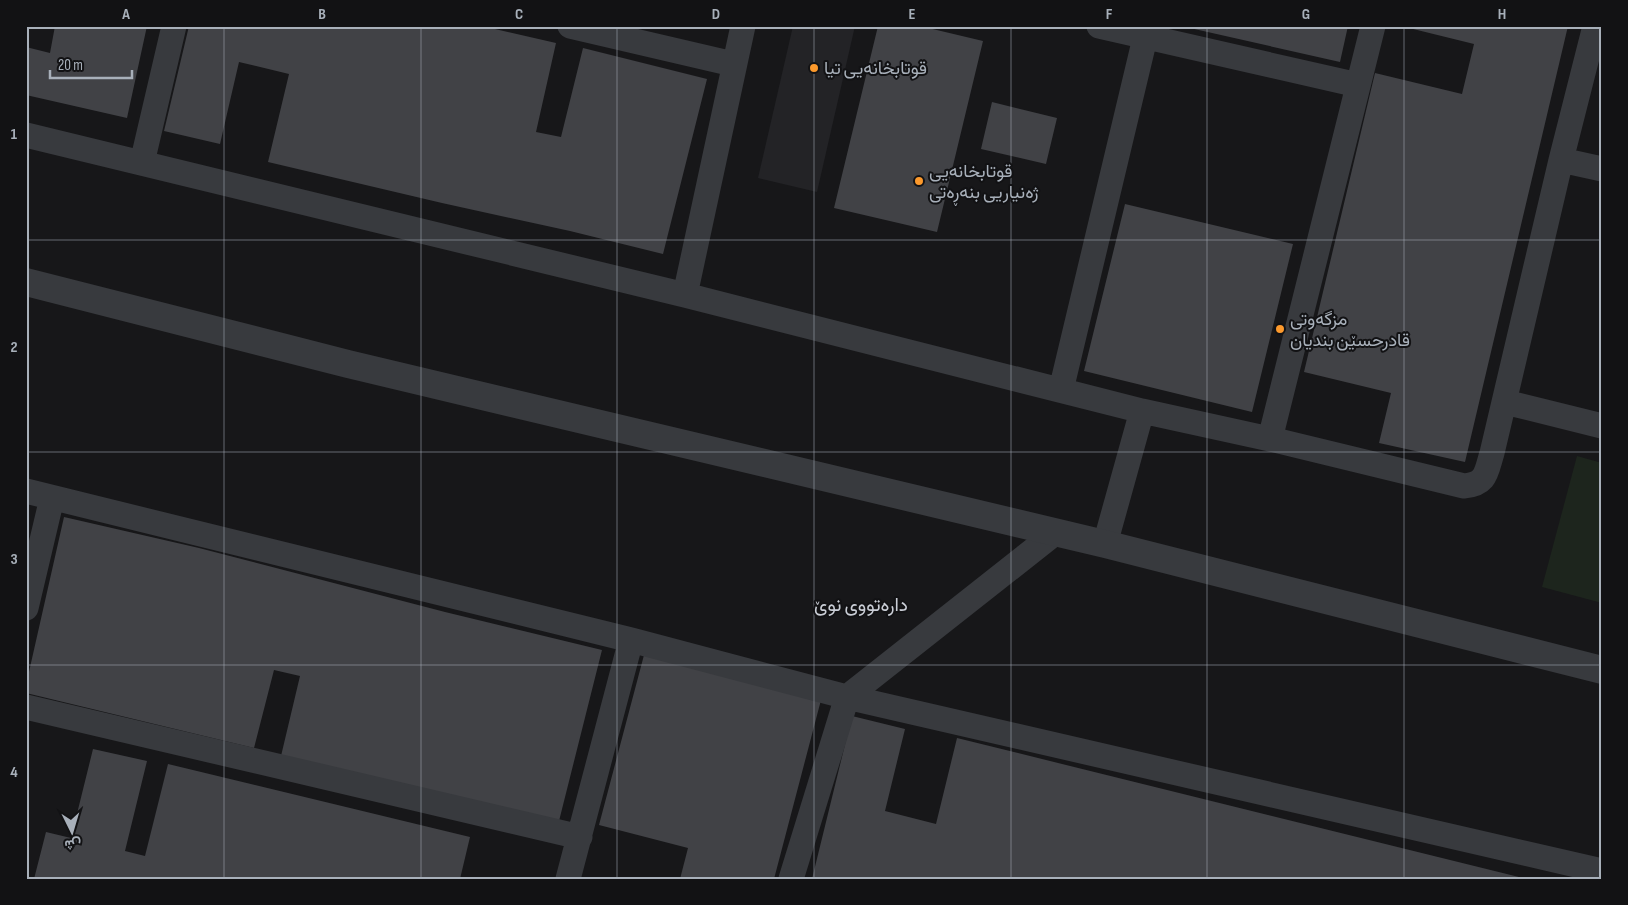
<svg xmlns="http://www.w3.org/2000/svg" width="1628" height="905" viewBox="0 0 1628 905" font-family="'Sofia Sans Condensed',Vazirmatn,sans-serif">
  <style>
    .built { fill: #232326 }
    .green { fill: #1d251d }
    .building { fill: #414246 }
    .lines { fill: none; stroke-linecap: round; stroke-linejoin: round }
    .minor { stroke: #383a3e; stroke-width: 25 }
    .tertiary { stroke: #383a3e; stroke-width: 28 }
    .grid { fill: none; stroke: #a8b0ba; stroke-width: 1; stroke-opacity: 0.55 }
    .poi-dot { fill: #fc992c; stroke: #121214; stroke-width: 2 }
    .labels { text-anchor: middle; stroke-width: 4; stroke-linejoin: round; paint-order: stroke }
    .poi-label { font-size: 18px; fill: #a8b0ba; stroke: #121214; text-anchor: start }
    .neighbourhood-label { font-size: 19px; fill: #caced6; stroke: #121214 }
    .neatline { fill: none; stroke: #a8b0ba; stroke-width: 2 }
    .grid-label { font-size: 16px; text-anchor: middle; font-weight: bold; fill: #a8b0ba }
  </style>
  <rect width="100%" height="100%" fill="#171719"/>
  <path class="built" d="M793 26H855L817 192 758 178Z"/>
  <path class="green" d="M1577 456 1602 463V603L1542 587Z"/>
  <path class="building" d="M55 26H147L127 118 26 95V47L50 53Z
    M189 26H482L556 43 536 132 561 137 583 48 707 79 663 254 570 231 442 203 268 162 289 74 239 62 220 144 164 131Z
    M878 26H920L983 41 937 232 834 208Z
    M1181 26H1348L1340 62Z
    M1401 26H1568L1465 462 1379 443 1391 393 1304 372 1375 73 1462 94 1474 44Z
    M992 102 1057 118 1046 164 981 149Z
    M1125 204 1293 244 1252 412 1084 371Z
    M64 517 199 548 445 612 602 650 558 825 281 756 300 676 274 670 254 748 26 693V685Z
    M644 655 821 700 774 879H680L688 848 599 825Z
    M852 716 905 729 885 811 936 824 957 738 1527 879H812Z
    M93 749 147 761 125 851 145 856 168 764 470 837 460 879H34L46 832 71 838Z"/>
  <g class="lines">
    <path class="minor" d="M570 26 733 64
      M1099 26 1358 85
      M26 135 685 295 1142 411 1270 439 1464 486C1487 484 1486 472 1492 453L1561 160 1595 26
      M1561 160 1602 169
      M142 163 174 26
      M685 295 743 26
      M1061 390 1145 38
      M1505 402 1602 426
      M1270 439 1373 26
      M26 491 631 640 847 697 1602 871
      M1105 544 1142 411
      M26 608 52 498
      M26 707 580 837
      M568 879 631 640
      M791 879 847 697 1055 533"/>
    <path class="tertiary" d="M26 282 348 364 1105 544 1602 670"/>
  </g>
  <path class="grid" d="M224 26V879M421 26V879M617 26V879M814 26V879M1011 26V879M1207 26V879M1404 26V879M26 240H1602M26 452H1602M26 665H1602"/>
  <g class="poi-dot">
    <circle cx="814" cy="68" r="5"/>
    <circle cx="919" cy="181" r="5"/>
    <circle cx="1280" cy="329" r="5"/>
  </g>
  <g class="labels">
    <g class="poi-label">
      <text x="824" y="74">قوتابخانەیی تیا</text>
      <text x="929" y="177">قوتابخانەیی<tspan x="929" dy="21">ژەنیاریی بنەڕەتی</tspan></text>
      <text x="1290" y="325">مزگەوتی<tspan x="1290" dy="21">قادرحسێن بندیان</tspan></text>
    </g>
    <g class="neighbourhood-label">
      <text x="861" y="611">دارەتووی نوێ</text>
    </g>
  </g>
  <rect width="1628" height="905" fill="none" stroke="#121214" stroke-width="55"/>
  <g transform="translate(72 832) rotate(175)" stroke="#121214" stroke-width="4" paint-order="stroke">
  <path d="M0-4L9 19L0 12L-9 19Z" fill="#a8b0ba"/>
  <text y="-8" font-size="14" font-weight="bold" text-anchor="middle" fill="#a8b0ba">ش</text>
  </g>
  <path d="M50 70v8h82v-8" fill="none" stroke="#a8b0ba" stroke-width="2.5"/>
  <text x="58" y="70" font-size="15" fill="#a8b0ba" stroke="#121214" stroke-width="4" paint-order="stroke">20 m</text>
  <rect x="28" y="28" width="1572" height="850" class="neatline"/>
  <g class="grid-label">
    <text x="126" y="19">A</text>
    <text x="322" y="19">B</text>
    <text x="519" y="19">C</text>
    <text x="716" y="19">D</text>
    <text x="912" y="19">E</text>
    <text x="1109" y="19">F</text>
    <text x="1306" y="19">G</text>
    <text x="1502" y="19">H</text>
    <text x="14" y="139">1</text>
    <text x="14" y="352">2</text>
    <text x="14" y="564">3</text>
    <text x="14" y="777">4</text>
  </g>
</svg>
